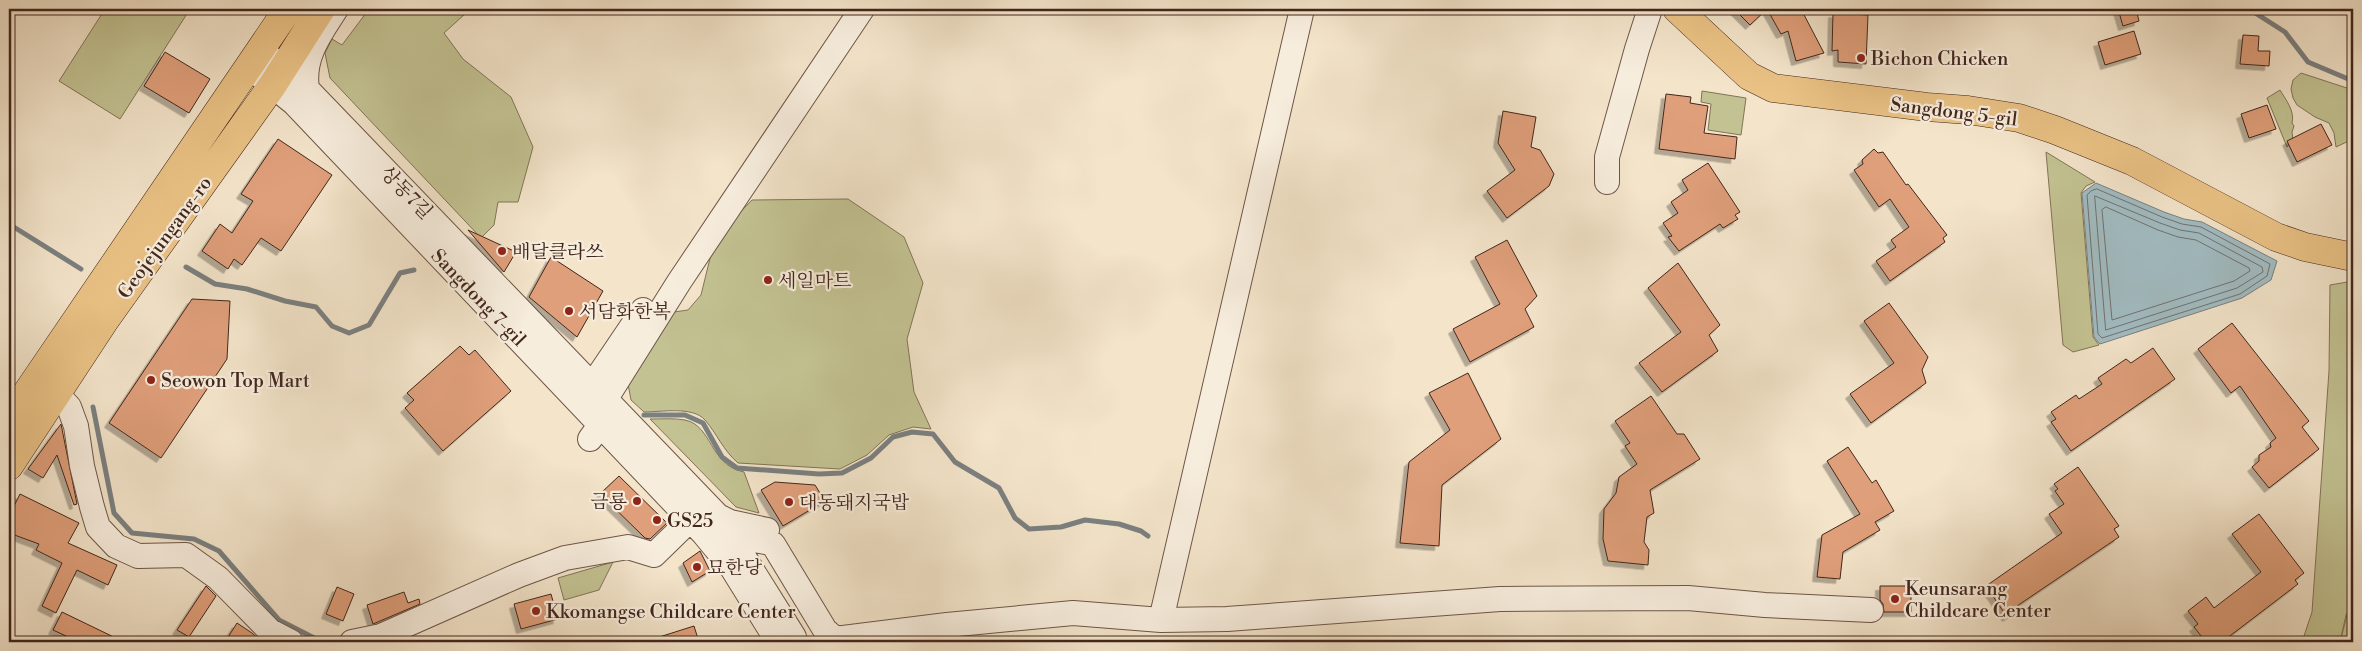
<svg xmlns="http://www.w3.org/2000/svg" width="2362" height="651" viewBox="0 0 2362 651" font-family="'Libre Bodoni','Noto Serif KR',serif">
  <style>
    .green { fill: #c3c292; stroke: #827457 }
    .water { fill: #a1bcc2; stroke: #7b8080 }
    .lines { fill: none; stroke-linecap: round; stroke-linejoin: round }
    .shore { stroke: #72716f; stroke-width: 1 }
    .stream { stroke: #7b8080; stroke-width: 5 }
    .building { fill: #df9f7a; stroke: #42261c; filter: url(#shadow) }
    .minor-casing { stroke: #6e5648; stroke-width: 26 }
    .major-casing { stroke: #42261c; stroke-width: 29 }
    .minor { stroke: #f7eddd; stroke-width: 24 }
    .major { stroke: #eac285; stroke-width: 28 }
    .poi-dot { fill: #8f2418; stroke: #f7eddd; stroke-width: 2 }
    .labels { text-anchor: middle; stroke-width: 4.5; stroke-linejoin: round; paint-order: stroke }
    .poi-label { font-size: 19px; fill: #42261c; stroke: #f7eddd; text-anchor: start }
    .street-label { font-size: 19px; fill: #42261c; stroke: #f7eddd }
  </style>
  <defs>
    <filter id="shadow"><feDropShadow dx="-4.5" dy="4.5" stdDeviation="0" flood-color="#0004"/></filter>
  </defs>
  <rect width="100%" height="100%" fill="#f3e4ca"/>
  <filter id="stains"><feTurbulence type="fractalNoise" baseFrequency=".004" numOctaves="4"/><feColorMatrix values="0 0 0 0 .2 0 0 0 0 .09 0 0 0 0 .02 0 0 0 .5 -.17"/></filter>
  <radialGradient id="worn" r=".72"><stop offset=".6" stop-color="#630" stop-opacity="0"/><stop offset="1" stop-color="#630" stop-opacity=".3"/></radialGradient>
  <path class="green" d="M105 9H190L120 119 59 81Z
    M369 9H460L465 14 444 33 463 59 511 97 533 147 518 202H498L494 225 481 238 330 78 325 53 332 39 342 45Z
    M2301 73 2353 90V139L2336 147 2334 133 2329 123 2315 117 2297 105 2293 98 2291 89 2293 80Z
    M2280 90C2286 100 2295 111 2292 123L2294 126 2292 132 2293 140 2287 147 2267 98Z
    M1702 91 1746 98 1741 135 1708 130 1711 104 1701 102Z
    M2046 152 2095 182 2086 186 2081 193 2093 337 2099 345 2073 352 2063 345Z
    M848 199 904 237 923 283 907 339 914 392 931 429 913 427 889 435 867 455 840 469 738 463C723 450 717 434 705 420 693 406 661 412 644 412L631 400 628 384 674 312 688 310 701 295 715 238 752 200Z
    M2353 281V600L2346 615 2340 642H2302L2312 612 2329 371 2330 285Z
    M650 419C661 419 674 418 685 420 713 426 709 465 744 472L759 513 736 507Z
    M613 562 599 590 564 600 558 578Z
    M2353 602V642H2340L2347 615Z"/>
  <path class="water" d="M2096 183 2164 212 2184 219 2202 222 2277 261 2271 280 2242 298 2100 344 2094 337 2082 193Z"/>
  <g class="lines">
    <path class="shore" d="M2097 189 2162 217 2182 224 2201 227 2270 264 2267 276 2240 294 2102 338 2098 334 2087 195 2091 191Z
      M2095 196 2160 223 2180 230 2199 233 2262 267 2263 272 2237 288 2106 330Z
      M2106 207 2158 230 2178 237 2196 240 2249 268 2250 271 2234 281 2112 320 2102 210Z"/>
    <path class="stream" d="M2249 9 2285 32 2308 62 2353 81
      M9 224 81 269
      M186 267 215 284 247 289 285 301 316 307 332 326 349 333 369 325 400 273 414 270
      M93 407 114 513 132 533 194 539 219 551 279 620 322 642
      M644 415H685L703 423 722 457 737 468 819 474 842 473 871 458 893 437 912 432 933 434 955 462 999 488 1015 518 1029 529 1061 527 1085 520 1119 524 1141 531 1148 536"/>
  </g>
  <path class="building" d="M1734 9H1767L1750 25Z
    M1767 9H1801L1824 53 1796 61 1788 31 1781 34Z
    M2118 9H2136L2139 21 2123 26Z
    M1833 13 1868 15 1866 64 1838 62V50L1832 51Z
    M2134 31 2141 54 2105 65 2098 42Z
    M2243 35 2259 36 2258 51H2270L2269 66 2240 64Z
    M165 52 210 79 189 113 144 86Z
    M1666 94 1691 97 1690 103 1708 106 1704 133 1737 137 1735 159 1659 149Z
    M2267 105 2276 129 2249 138 2241 114Z
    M1503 111 1536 117 1531 147 1540 150 1554 174 1549 186 1507 218 1487 191 1515 170 1498 143Z
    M2321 124 2332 145 2297 162 2287 141Z
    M278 139 332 175 281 251 261 238 242 265 234 259 228 269 202 251 220 224 232 233 253 201 241 194Z
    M1874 149 1878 153 1883 152 1906 185 1908 184 1947 235 1943 238 1945 242 1890 281 1876 261 1896 247 1891 240 1909 227 1890 199 1879 207 1854 170 1863 164 1862 160Z
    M1708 163 1740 212 1735 215 1738 219 1723 228 1720 224 1679 251 1668 237 1672 236 1663 223 1678 213 1671 202 1688 190 1682 180Z
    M468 230 516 252 504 272Z
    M1507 240 1537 296 1525 309 1534 327 1470 362 1453 329 1500 304 1475 257Z
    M551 257 603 291 577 337 529 297Z
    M1678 263 1720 325 1709 335 1718 351 1662 392 1639 363 1681 332 1648 288Z
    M192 299 230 301 227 359 161 458 109 423Z
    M1889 303 1928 357 1922 370 1926 383 1871 423 1850 394 1894 363 1864 321Z
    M2232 323 2309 421 2302 427 2319 449 2269 488 2252 467 2259 461V455L2271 447 2270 443 2276 438 2240 386 2231 393 2198 349Z
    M460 346 469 355 475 350 511 391 443 451 405 408 414 400 407 393Z
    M2153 348 2175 379 2071 451 2051 422 2056 419 2051 412 2076 395 2079 399 2102 384 2098 378 2126 359 2131 363Z
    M1468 373 1501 439 1442 485 1439 546 1400 543 1409 462 1450 430 1429 393Z
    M1651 396 1677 434H1684L1700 459 1650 490 1654 513 1647 517 1644 542 1649 550 1648 565 1608 561 1603 539 1604 509 1616 493 1619 477 1637 464 1625 446 1630 443 1615 421Z
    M61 424 77 504 74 505 57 455 43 478 28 469Z
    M1848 447 1872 483 1876 480 1894 511 1875 522 1880 530 1843 552 1840 579 1817 577 1822 535 1860 514 1827 461Z
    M2078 467 2119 526 2114 529 2119 537 2017 606 2019 609 2007 617 1986 586 2062 533 2049 514 2064 504 2055 491 2058 489 2054 484Z
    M619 476 667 523 650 539 645 538 600 494Z
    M775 482 815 485 825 501 783 526 761 490Z
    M20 494 79 523 68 543 117 565 108 585 77 570 56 613 42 606 62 563 36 550 39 544 9 533V516Z
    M2259 514 2304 573 2295 580 2298 584 2222 642H2206L2194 627 2198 624 2188 611 2206 597 2214 608 2261 572 2232 534Z
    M700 551 710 571 692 582 683 563Z
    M206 586 216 596 189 637 177 630Z
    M1880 586H1911V612H1884L1883 604 1880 600Z
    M337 587 354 594 343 621 326 614Z
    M404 592 408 603 419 599 420 604 373 624 367 605Z
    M551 594 558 619 521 629 514 604Z
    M62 612 124 642H79L53 630Z
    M237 623 252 633 262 642H225Z
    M694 626 699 642H653V639Z"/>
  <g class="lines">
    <g class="minor-casing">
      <path id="minor" d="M260 49 307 89 718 516 730 522 767 530
        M248 66 294 103 704 534C726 543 751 536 773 544L825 630 835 639 947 625 1073 613 1161 620 1227 619 1500 599 1688 598 1765 605 1871 610
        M307 89C302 57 320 34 336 9
        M1607 182V157L1637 49 1650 9
        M42 386 57 394 69 407 76 426 82 466 92 507 98 527 116 546 138 556 186 555 218 578 270 631 291 642
        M590 401 597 378 643 310
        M590 439 601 424 610 392 679 282 862 9
        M727 530 794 637
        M704 534 732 568 778 642
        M1161 620 1302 9
        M352 642 381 636 519 575 565 558 628 547 654 555 691 519"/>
    </g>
    <g class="major-casing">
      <path id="major" d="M1677 9 1749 76 1773 88 1927 107 1968 110 2019 118 2055 130 2132 161 2276 237 2305 247 2353 257
        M9 419 288 9
        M9 466 105 320 272 86 321 9"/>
    </g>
    <use href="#minor" class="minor"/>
    <use href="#major" class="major"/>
  </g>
  <g class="poi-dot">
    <circle cx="1861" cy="58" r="5"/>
    <circle cx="502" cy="251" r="5"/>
    <circle cx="768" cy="280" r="5"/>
    <circle cx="569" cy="311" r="5"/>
    <circle cx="151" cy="380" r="5"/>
    <circle cx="637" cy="501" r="5"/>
    <circle cx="789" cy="502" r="5"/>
    <circle cx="657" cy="520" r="5"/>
    <circle cx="697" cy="567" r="5"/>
    <circle cx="1895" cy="599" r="5"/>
    <circle cx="536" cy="611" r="5"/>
  </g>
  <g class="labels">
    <g class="poi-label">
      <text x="1871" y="65">Bichon Chicken</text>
      <text x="512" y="258">배달클라쓰</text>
      <text x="778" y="287">세일마트</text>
      <text x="579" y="318">서담화한복</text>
      <text x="161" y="387">Seowon Top Mart</text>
      <text x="627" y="508" text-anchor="end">금룡</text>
      <text x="799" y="509">대동돼지국밥</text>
      <text x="667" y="527">GS25</text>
      <text x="707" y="574">묘한당</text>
      <text x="1905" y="595">Keunsarang<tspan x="1905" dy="22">Childcare Center</tspan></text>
      <text x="546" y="618">Kkomangse Childcare Center</text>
    </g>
    <g class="street-label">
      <text transform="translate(1954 111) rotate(7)" y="7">Sangdong 5-gil</text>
      <text transform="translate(407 192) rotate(46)" y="7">상동7길</text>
      <text transform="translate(164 237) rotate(-54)" y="7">Geojejungang-ro</text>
      <text transform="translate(479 297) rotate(46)" y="7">Sangdong 7-gil</text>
    </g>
  </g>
  <rect width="2362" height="651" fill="none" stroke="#f3e4ca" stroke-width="30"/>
  <rect x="10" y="10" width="2342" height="631" fill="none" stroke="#42261c" stroke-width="2.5"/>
  <rect x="15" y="15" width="2332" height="621" fill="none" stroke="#42261c"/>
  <rect width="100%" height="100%" filter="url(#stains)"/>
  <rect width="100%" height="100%" fill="url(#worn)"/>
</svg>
